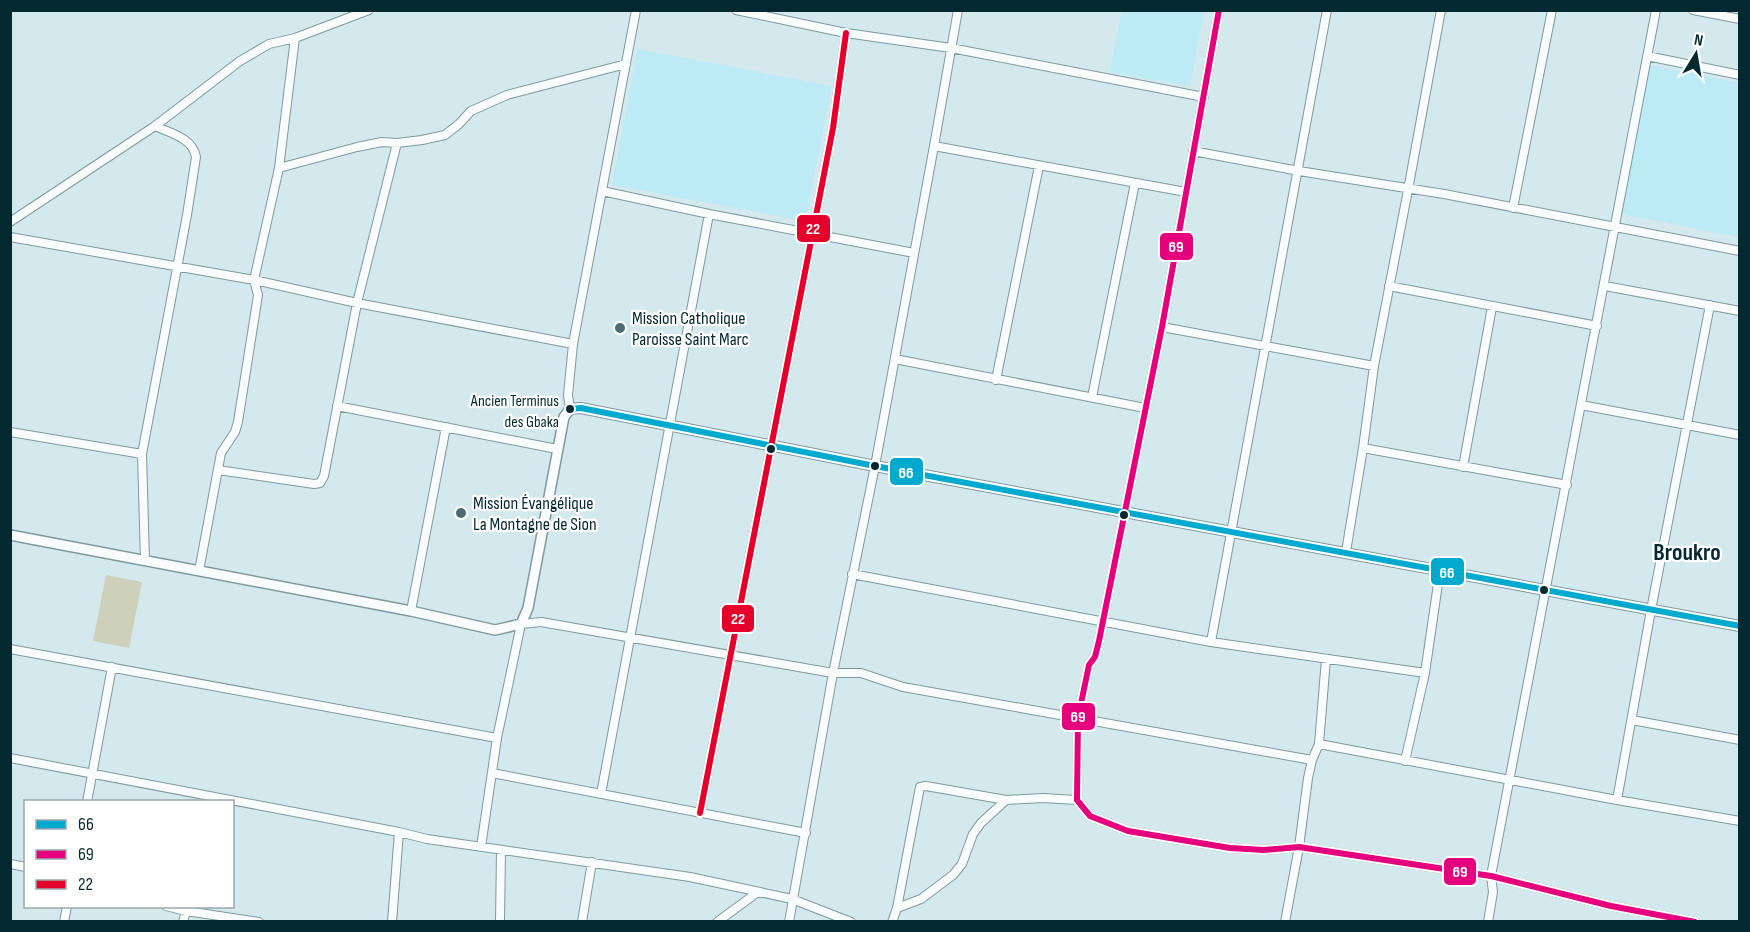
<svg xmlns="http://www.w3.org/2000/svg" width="1750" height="932" viewBox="0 0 1750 932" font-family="'Sofia Sans Condensed',sans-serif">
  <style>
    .built { fill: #bceaf5 }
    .green { fill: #ced1b9 }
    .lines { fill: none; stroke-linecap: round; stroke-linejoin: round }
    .minor-casing { stroke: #7e9a9f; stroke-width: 10 }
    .tertiary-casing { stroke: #7e9a9f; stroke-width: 12 }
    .minor { stroke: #f8fcfc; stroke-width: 8 }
    .tertiary { stroke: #f8fcfc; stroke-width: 9 }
    .bus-1-casing { stroke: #fff; stroke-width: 10 }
    .bus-2-casing { stroke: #fff; stroke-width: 10 }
    .bus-3-casing { stroke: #fff; stroke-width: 10 }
    .bus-1 { stroke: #00a9ce; stroke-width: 6 }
    .bus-2 { stroke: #e5007d; stroke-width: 6 }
    .bus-3 { stroke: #e4002b; stroke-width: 6 }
    .poi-dot { fill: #4d6c72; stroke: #fff; stroke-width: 2 }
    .bus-dot { fill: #052930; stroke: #fff; stroke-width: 2 }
    .labels { text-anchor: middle; stroke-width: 4.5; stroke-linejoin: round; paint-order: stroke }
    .bus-label { font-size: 16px; fill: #052930; stroke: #fff; text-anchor: end }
    .poi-label { font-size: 18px; fill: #052930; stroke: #fff; text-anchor: start }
    .district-label { font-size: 24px; font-weight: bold; fill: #052930; stroke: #fff }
    .line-badge { stroke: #fff; stroke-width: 2 }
    .badge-label { font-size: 16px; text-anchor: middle; font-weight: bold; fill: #fff }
  </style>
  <rect width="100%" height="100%" fill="#d3e9ee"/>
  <path class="built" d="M1122 10 1204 11 1190 86 1110 72Z
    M638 49 832 86 805 221 612 185Z
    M1650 65 1739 83V237L1621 214Z"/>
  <path class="green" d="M106 575 142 582 129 648 93 641Z"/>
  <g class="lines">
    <g class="minor-casing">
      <path id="minor" d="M736 10 846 33 951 48 1204 97
        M1219 10 1162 327 1099 641 1095 657 1089 665 1078 718 1077 800 1090 816 1128 831 1230 848 1264 850 1299 847 1491 876 1611 906 1695 922
        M1693 10 1740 19
        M1647 56 1740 75
        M934 146 1186 192
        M1193 151 1299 171 1444 194 1740 251
        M279 168 357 147 382 142 397 143 422 140 445 135 459 124 471 111 507 95 626 64
        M602 191 709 214 914 253
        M1513 208 1552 10
        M10 222 155 126 240 61 269 44 295 38 369 10
        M10 237 254 280 357 303 573 344
        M1389 286 1597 326
        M1605 286 1740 311
        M1162 327 1374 366
        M895 359 1145 408
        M996 380 1039 166
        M1092 397 1135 183
        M1581 405 1740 435
        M337 406 557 449
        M570 409 568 395 573 344 636 10
        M10 432 142 454
        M1363 448 1567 485
        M1463 467 1492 307
        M218 470 314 484 320 483 324 476 357 303 397 143
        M1346 552 1363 448 1374 366 1408 190 1441 10
        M145 561 142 454 187 215 196 157C193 138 170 133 155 126
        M199 571 221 453 235 432 238 422 258 295 254 280 279 168 295 38
        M852 574 1211 642 1425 673
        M411 611 446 427
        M1211 642 1327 10
        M10 649 497 738
        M1632 720 1740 740
        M1319 744 1617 800 1740 821
        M10 758 399 832 427 839 690 877 792 899 851 922
        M1405 761 1425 673 1440 570
        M492 773 806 833
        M601 794 709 214
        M1617 800 1651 610 1710 305
        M87 802 112 667
        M700 813 833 128 846 33
        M481 847 497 738 521 624 541 622 833 673H861L903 687 1312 760
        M10 864 26 867
        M166 906 186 911 259 922
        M897 908 920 787 926 786 1006 800
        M64 922 67 906
        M183 922 186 911
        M392 922 399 832
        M500 922 501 850
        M582 922 592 862
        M717 922 758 892
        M789 922 833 673 875 466 934 146 958 10
        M892 922 897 908 921 899 953 875 962 864 973 834 981 823 1006 800 1043 798 1077 800
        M1285 922 1299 847 1308 778 1312 760 1319 744 1326 659
        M1488 922 1493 892 1491 876 1656 10"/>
    </g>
    <g class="tertiary-casing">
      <path id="tertiary" d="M10 535 411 611 495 630 521 624 528 608 564 417 570 409 581 408 875 466 1740 626"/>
    </g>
    <use href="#minor" class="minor"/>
    <use href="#tertiary" class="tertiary"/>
    <g class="bus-1-casing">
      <path id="bus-1" d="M570 409 581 408 875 466 1740 626"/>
    </g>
    <g class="bus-2-casing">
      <path id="bus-2" d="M1219 10 1162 327 1099 641 1095 657 1089 665 1078 718 1077 800 1090 816 1128 831 1230 848 1264 850 1299 847 1491 876 1611 906 1695 922"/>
    </g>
    <g class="bus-3-casing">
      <path id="bus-3" d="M700 813 833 128 846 33"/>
    </g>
    <use href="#bus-1" class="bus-1"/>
    <use href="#bus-2" class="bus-2"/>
    <use href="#bus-3" class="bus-3"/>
  </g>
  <g class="poi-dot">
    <circle cx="620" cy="328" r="6"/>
    <circle cx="461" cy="513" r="6"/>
  </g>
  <g class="bus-dot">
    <circle cx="570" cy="409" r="5"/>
    <circle cx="771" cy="449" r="5"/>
    <circle cx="875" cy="466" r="5"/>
    <circle cx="1124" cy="515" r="5"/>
    <circle cx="1544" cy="590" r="5"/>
  </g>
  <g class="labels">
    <g class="bus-label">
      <text x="559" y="406">Ancien Terminus<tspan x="559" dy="21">des Gbaka</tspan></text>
    </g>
    <g class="poi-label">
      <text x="632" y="324">Mission Catholique<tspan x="632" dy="21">Paroisse Saint Marc</tspan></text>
      <text x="473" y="509">Mission Évangélique<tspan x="473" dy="21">La Montagne de Sion</tspan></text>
    </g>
    <g class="district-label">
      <text x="1687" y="560">Broukro</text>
    </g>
  </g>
  <g class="line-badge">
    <rect x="796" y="214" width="35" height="29" rx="6" fill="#e4002b"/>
    <rect x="1159" y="232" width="35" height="29" rx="6" fill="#e5007d"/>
    <rect x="889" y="457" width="35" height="29" rx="6" fill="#00a9ce"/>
    <rect x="1430" y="557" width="35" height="29" rx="6" fill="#00a9ce"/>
    <rect x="721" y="604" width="34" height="29" rx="6" fill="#e4002b"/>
    <rect x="1061" y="702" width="35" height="29" rx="6" fill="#e5007d"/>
    <rect x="1443" y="857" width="34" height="29" rx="6" fill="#e5007d"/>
  </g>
  <g class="badge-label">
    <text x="813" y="234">22</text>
    <text x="1176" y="252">69</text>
    <text x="906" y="478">66</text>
    <text x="1447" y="578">66</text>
    <text x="738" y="624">22</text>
    <text x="1078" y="722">69</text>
    <text x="1460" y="877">69</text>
  </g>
  <rect width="1750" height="932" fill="none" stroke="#052930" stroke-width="24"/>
  <rect x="24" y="800" width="210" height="108" fill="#ffffff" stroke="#9ba9ac" stroke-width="1.5"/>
  <rect x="36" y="820" width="30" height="9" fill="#00a9ce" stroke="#9ba9ac" stroke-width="1.5"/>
  <text x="78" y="830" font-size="18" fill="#052930">66</text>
  <rect x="36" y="850" width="30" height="9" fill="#e5007d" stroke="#9ba9ac" stroke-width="1.5"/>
  <text x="78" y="860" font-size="18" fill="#052930">69</text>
  <rect x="36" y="880" width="30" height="9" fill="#e4002b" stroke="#9ba9ac" stroke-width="1.5"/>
  <text x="78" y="890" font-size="18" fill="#052930">22</text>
  <g transform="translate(1696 54) rotate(11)" stroke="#ffffff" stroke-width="4.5" paint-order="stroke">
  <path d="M0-4.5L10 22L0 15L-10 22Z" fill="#052930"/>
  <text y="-9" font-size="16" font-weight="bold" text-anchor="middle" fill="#052930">N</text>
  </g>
</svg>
